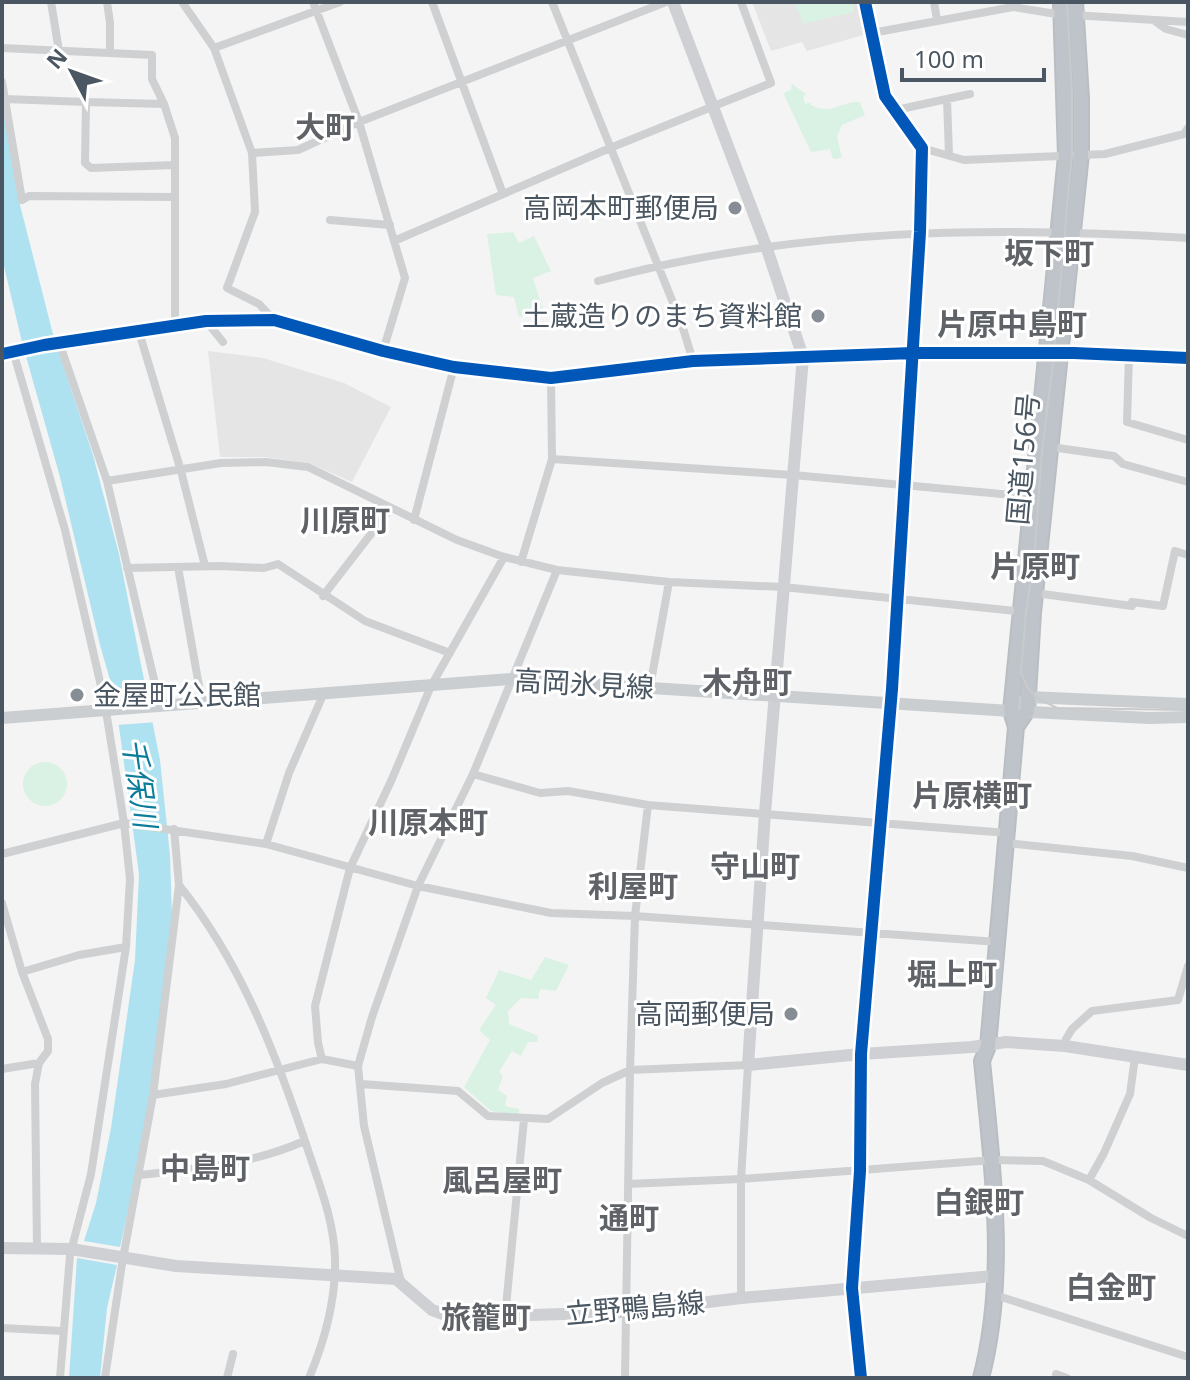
<svg xmlns="http://www.w3.org/2000/svg" width="1190" height="1380" viewBox="0 0 1190 1380" font-family="'Noto Sans','Noto Sans JP',sans-serif">
  <style>
    .education { fill: #e6e5e6 }
    .green { fill: #d9f2e3 }
    .water { fill: #aee2f0 }
    .pier { fill: #f4f4f4 }
    .lines { fill: none; stroke-linecap: round; stroke-linejoin: round }
    .highway-casing { stroke: #b9bec3; stroke-width: 18 }
    .street { stroke: #ced0d2; stroke-width: 8 }
    .secondary { stroke: #ced0d4; stroke-width: 12 }
    .primary { stroke: #caced1; stroke-width: 12 }
    .highway { stroke: #bec4c9; stroke-width: 14 }
    .tram { stroke: #c9cacc; stroke-width: 2 }
    .cycleway-casing { stroke: #fff; stroke-width: 17 }
    .cycleway { stroke: #0057b8; stroke-width: 12 }
    .poi-dot { fill: #868d94; stroke: #fff; stroke-width: 3 }
    .labels { text-anchor: middle; stroke-width: 6; stroke-linejoin: round; paint-order: stroke }
    .poi-label { font-size: 28px; fill: #4a5661; stroke: #fff; text-anchor: end }
    .street-label { font-size: 28px; fill: #4a5661; stroke: #fff }
    .neighbourhood-label { font-size: 30px; font-weight: bold; fill: #5f6368; stroke: #fff }
    .water-label { font-size: 30px; font-style: italic; fill: #0c7c9b; stroke: #fff }
  </style>
  <rect width="100%" height="100%" fill="#f4f4f4"/>
  <path class="education" d="M752 2H861L867 34 807 51 802 42 771 51Z
    M208 351 263 358 344 383 391 407 352 482 309 463 264 457H220Z"/>
  <path class="green" d="M795 2H853L854 12 803 24Z
    M792 84 806 94 803 97 805 104 811 102V105C833 116 840 101 860 102L865 115 842 125 837 136 842 158 833 159 830 149 811 152 783 93 791 90Z
    M513 232 519 243 534 236 551 271 533 278 544 313 519 317 514 297 496 295 487 234Z
    M23 784a22 22 0 1 1 44 0a22 22 0 1 1-44 0Z
    M545 957 569 965 556 991 540 989 538 999 521 998 508 1011 509 1024 538 1036 537 1042H528L521 1056 512 1051 499 1072 503 1076 498 1090 507 1096 505 1106 519 1109V1115L491 1111 464 1087 490 1040 479 1030 496 1005 486 998 499 970 531 980Z"/>
  <path class="water" d="M2 104 20 205 54 338 93 455 119 554 160 760 170 855 172 915 166 984 140 1157 120 1247 84 1241 96 1203 111 1128 135 960 139 874 115 697 100 645 60 477 22 342 2 258Z
    M77 1258 117 1265 107 1308 100 1378H69Z"/>
  <path class="pier" d="M152 692 157 722 117 725 112 695Z"/>
  <g class="lines">
    <g class="highway-casing">
      <path id="highway" d="M1016 727 1027 711 1033 613 1081 154V98L1075 2
        M981 1378C1008 1275 992 1165 982 1061L988 1046 1016 727 1011 711 1066 156 1061 2"/>
    </g>
    <path class="street" d="M51 2 59 51
      M107 2 110 23V53
      M182 2 214 48 252 153 255 212 227 288 259 304 274 320
      M313 2 359 122 405 278 383 351
      M432 2 503 194
      M552 2 682 325 693 361
      M934 2 937 20
      M1156 22 1166 29 1188 35
      M872 33 1013 7 1056 14 1188 22
      M2 48 152 55V79L164 104 175 138V326
      M214 48 340 2
      M2 82 22 200 29 196 174 197
      M5 99 86 102
      M947 99 949 155
      M164 104 86 102 85 163 91 168 175 165
      M896 110 970 94
      M922 148 964 160 1061 156 1105 154 1184 134 1188 128
      M252 153 298 150 359 122 666 2
      M330 220 390 225
      M394 241 610 148 771 83 741 2
      M598 281C793 228 988 226 1188 238
      M206 321 223 342
      M139 332 181 471 205 566
      M59 342 107 481 156 688 162 705
      M13 351 65 530 101 686 100 697 106 711 124 823 130 879 126 947 91 1174 70 1255 60 1378
      M2 354 44 345 206 321 274 320 383 351 454 367 551 378 693 361 913 353 1051 354
      M1129 355 1127 422 1188 440
      M1051 447 1114 456 1123 464 1188 482
      M552 459 793 475 1034 497
      M107 481 221 463 266 462 308 467 457 540 504 557 557 570 669 582 783 587 1025 612
      M414 520 454 367
      M521 562 552 459 551 378
      M178 567 202 703
      M127 568 220 566 264 568 278 564 365 621 450 653
      M1035 593 1132 606V602L1163 606 1175 551 1188 555
      M323 596 391 508
      M650 687 669 582
      M473 774 540 793 568 791 648 805 1008 833
      M1007 843 1132 856 1188 868
      M266 844 289 773 323 695
      M2 854 124 823 266 844 418 886 551 913 635 916 998 942
      M179 885C241 962 276 1054 307 1147 319 1184 334 1220 335 1259 336 1301 325 1340 309 1378
      M2 903 22 972 48 1039V1051L39 1063 35 1084 37 1248
      M22 972 79 955 126 947
      M1065 1046 1066 1039 1072 1029 1092 1011 1178 1000 1188 966
      M322 1059 318 1043 315 1006 350 868 392 779 431 686 504 557
      M2 1069 39 1063
      M361 1084 458 1091 488 1116 548 1119 602 1083 630 1070 748 1065 741 1179V1298
      M153 1095 226 1084 322 1059 358 1066
      M139 1175C194 1169 254 1164 304 1141
      M1089 1180 1104 1153 1130 1094 1135 1057
      M628 1184 741 1179 993 1160 1043 1161 1089 1180 1151 1218 1188 1236
      M401 1282 364 1126 358 1066 372 1017 418 886 473 774 557 570
      M995 1295 1188 1357
      M505 1317 524 1119
      M2 1328 62 1331
      M1056 1374 1067 1378
      M105 1378 122 1264 153 1095 179 885 174 829
      M227 1378 233 1354
      M625 1378 630 1070 635 916 648 805
      M861 1378 852 1288 860 1171 861 1054 892 689 920 232 922 148 885 96 865 2"/>
    <path class="secondary" d="M673 2 766 246 803 357 765 813 748 1065 861 1054 972 1047 1006 1042 1065 1046 1188 1065
      M1060 353 1188 358
      M2 1248 71 1249 176 1266 396 1279 432 1310 446 1315 469 1317 626 1312 741 1298 994 1276"/>
    <path class="primary" d="M1023 701 1028 697 1188 704
      M2 718 511 679 1011 711 1149 718 1188 717"/>
    <use href="#highway" class="highway"/>
    <path class="tram" d="M1067 2 1072 93V152L1054 354 1042 452 1034 561 1026 612 1021 673 1028 688 1037 698 1057 708 1188 710"/>
    <g class="cycleway-casing">
      <path id="cycleway" d="M2 354 44 345 206 321 274 320 383 351 454 367 551 378 693 361 913 353H1074L1188 358
        M861 1378 852 1288 860 1171 861 1054 892 689 920 232 922 148 885 96 865 2"/>
    </g>
    <use href="#cycleway" class="cycleway"/>
  </g>
  <g class="poi-dot">
    <circle cx="735" cy="208" r="8"/>
    <circle cx="818" cy="316" r="8"/>
    <circle cx="77" cy="695" r="8"/>
    <circle cx="791" cy="1014" r="8"/>
  </g>
  <g class="labels">
    <g class="poi-label">
      <text x="719" y="218">高岡本町郵便局</text>
      <text x="802" y="326">土蔵造りのまち資料館</text>
      <text x="93" y="705" text-anchor="start">金屋町公民館</text>
      <text x="775" y="1024">高岡郵便局</text>
    </g>
    <g class="street-label">
      <text transform="translate(1023 459) rotate(-85)" y="10">国道156号</text>
      <text transform="translate(584 684) rotate(3)" y="10">高岡氷見線</text>
      <text transform="translate(635 1308) rotate(-5)" y="10">立野鴨島線</text>
    </g>
    <g class="neighbourhood-label">
      <text x="325" y="138">大町</text>
      <text x="1049" y="264">坂下町</text>
      <text x="1012" y="335">片原中島町</text>
      <text x="345" y="531">川原町</text>
      <text x="1035" y="577">片原町</text>
      <text x="747" y="693">木舟町</text>
      <text x="972" y="806">片原横町</text>
      <text x="428" y="833">川原本町</text>
      <text x="755" y="877">守山町</text>
      <text x="633" y="897">利屋町</text>
      <text x="952" y="985">堀上町</text>
      <text x="205" y="1179">中島町</text>
      <text x="502" y="1191">風呂屋町</text>
      <text x="979" y="1213">白銀町</text>
      <text x="629" y="1229">通町</text>
      <text x="1111" y="1298">白金町</text>
      <text x="486" y="1328">旅籠町</text>
    </g>
    <g class="water-label">
      <text transform="translate(139 783) rotate(82)" y="10">千保川</text>
    </g>
  </g>
  <rect width="1190" height="1380" fill="none" stroke="#4a5661" stroke-width="8"/>
  <g transform="translate(72 72) rotate(311)" stroke="#ffffff" stroke-width="6" paint-order="stroke">
  <path d="M0-6L14 30L0 20L-14 30Z" fill="#4a5661"/>
  <text y="-12" font-size="22" font-weight="bold" text-anchor="middle" fill="#4a5661">N</text>
  </g>
  <path d="M902 68v12h142v-12" fill="none" stroke="#4a5661" stroke-width="4"/>
  <text x="914" y="68" font-size="24" fill="#4a5661" stroke="#ffffff" stroke-width="6" paint-order="stroke">100 m</text>
</svg>
